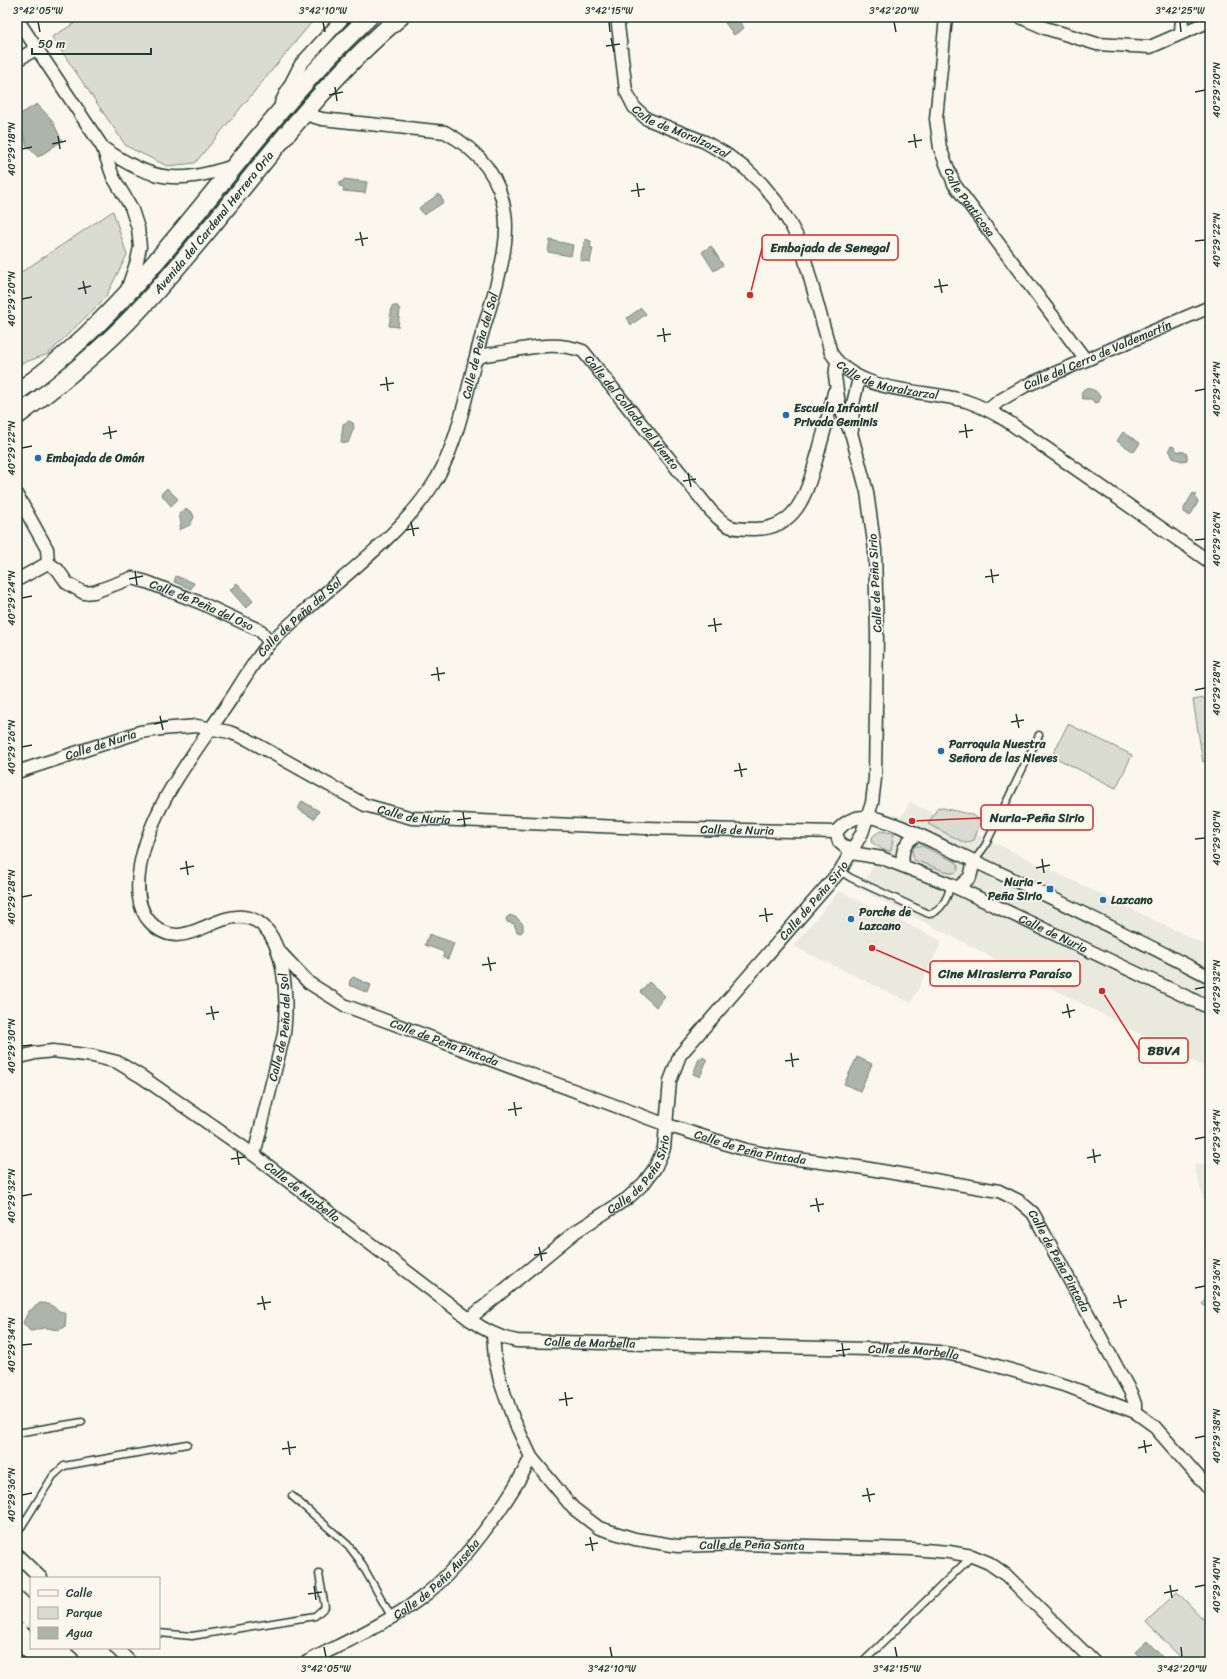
<svg xmlns="http://www.w3.org/2000/svg" width="1227" height="1679" viewBox="0 0 1227 1679" font-family="Sriracha,sans-serif">
  <style>
    .built { fill: #eae9de }
    .green { fill: #dbdcd1; stroke: #7d8c82 }
    .water { fill: #adb4aa; stroke: #74847b }
    .lines { fill: none; stroke-linecap: round; stroke-linejoin: round }
    .lane-casing { stroke: #1f3d34; stroke-width: 9 }
    .street-casing { stroke: #1f3d34; stroke-width: 15 }
    .secondary-casing { stroke: #1f3d34; stroke-width: 20 }
    .highway-casing { stroke: #1f3d34; stroke-width: 25 }
    .lane { stroke: #fbf7ec; stroke-width: 6 }
    .street { stroke: #fbf7ec; stroke-width: 12 }
    .secondary { stroke: #fbf7ec; stroke-width: 17 }
    .highway { stroke: #fbf7ec; stroke-width: 22 }
    .ticks { fill: none; stroke: #1f3d34; stroke-width: 1.5 }
    .poi-dot { fill: #1f6fb2; stroke: #fbf7ec; stroke-width: 1.5 }
    .labels { text-anchor: middle; stroke-width: 3.5; stroke-linejoin: round; paint-order: stroke }
    .street-label { font-size: 12px; fill: #1f3d34; stroke: #fbf7ec }
    .poi-label { font-size: 12px; font-weight: bold; fill: #1f3d34; stroke: #fbf7ec; text-anchor: start }
    .leader { fill: none; stroke: #d62828; stroke-width: 1.5 }
    .callout-dot { fill: #d62828; stroke: #fbf7ec; stroke-width: 1.5 }
    .callout { fill: #fbf7ec; stroke: #d62828; stroke-width: 1.5 }
    .callout-label { font-size: 13px; text-anchor: middle; font-weight: bold; fill: #1f3d34 }
    .neatline { fill: none; stroke: #1f3d34; stroke-width: 1.5 }
    .ticks-label { font-size: 10px; text-anchor: middle; fill: #1f3d34 }
  </style>
  <rect width="100%" height="100%" fill="#fbf7ec"/>
  <filter id="ink" filterUnits="userSpaceOnUse"><feTurbulence type="fractalNoise" baseFrequency=".025" numOctaves="2"/><feDisplacementMap in="SourceGraphic" scale="8" xChannelSelector="R" yChannelSelector="G"/><feConvolveMatrix kernelMatrix="1 2 1 2 8 2 1 2 1" color-interpolation-filters="sRGB"/></filter>
  <g filter="url(#ink)">
    <path class="built" d="M910 802 1210 947V1070L860 889Z
      M839 891 942 941 911 1003 793 946Z
      M1194 1164 1210 1165V1224Z"/>
    <path class="green" d="M85 17H316L195 163 167 166 126 146 52 37Z
      M113 211 127 255 105 298 48 354 17 365V275Z
      M1210 697V761L1203 762 1193 700Z
      M1068 724 1132 755 1116 788 1052 756Z
      M938 807 970 814 981 820 974 840 965 843 928 824Z
      M880 831 894 833 891 851 883 850 871 842 873 836Z
      M916 846H922L956 862 958 865V870L954 873H950L914 860 912 850Z
      M1210 1293V1310L1202 1304Z
      M1177 1592 1210 1626V1662H1185L1146 1622Z"/>
    <path class="water" d="M721 17H736L744 28 734 35Z
      M37 104 52 120 62 141 38 157 26 145C26 134 17 126 17 116Z
      M344 179 367 182 365 193 343 191 344 187 339 186 340 182H343Z
      M439 194 444 202 424 215 419 208Z
      M585 239 591 241 590 247 593 248 590 262 580 260Z
      M550 240 573 245 571 256 548 252Z
      M711 246 723 265 714 271 702 252Z
      M392 306H398V309H400L398 327 389 326Z
      M641 308 646 314 631 325 627 318Z
      M1084 389C1091 388 1097 390 1100 397L1099 402 1095 403 1091 399H1083L1081 393Z
      M349 421 353 423 354 427 348 443 341 442 343 424Z
      M1123 432 1140 443 1134 452 1117 441Z
      M1173 446 1177 451 1184 452 1187 454V460L1182 461 1173 458 1169 450 1170 447Z
      M167 488 178 499 171 506 161 494Z
      M1193 493 1197 495 1195 497 1198 502 1190 516 1184 512V508Z
      M185 509 192 512 194 517 190 525 179 530 181 523 179 514Z
      M176 576 194 583 191 589 174 582Z
      M237 583 253 601 246 608 230 590Z
      M302 801 319 811 314 819 298 809Z
      M510 915 517 918 523 924V931L521 933 517 932 514 924 507 922 506 918Z
      M429 934 454 943 448 959 443 957 444 952 425 945Z
      M353 977 371 985 368 993 349 985 350 980Z
      M649 982 665 996 656 1007 640 992Z
      M702 1057 706 1059V1062L700 1077 693 1074 699 1059Z
      M857 1057 872 1064 860 1091 844 1084Z
      M40 1303C54 1303 54 1310 66 1314L65 1327C54 1333 53 1327 43 1328 38 1329 35 1331 30 1331L23 1323 28 1312Z
      M1147 1641 1167 1662H1144L1135 1652Z"/>
    <g class="lines">
      <g class="lane-casing">
        <path id="lane" d="M974 861 985 846 1039 735
          M840 871 851 878 929 914C940 913 951 894 949 884
          M1210 1235V1245
          M17 1433 82 1422
          M292 1496 348 1545 360 1561 392 1618
          M17 1531 22 1526 53 1476 64 1466 187 1444
          M159 1633 192 1636 315 1616 325 1607 319 1574
          M863 1662 972 1556"/>
      </g>
      <g class="street-casing">
        <g id="street">
          <path id="s1" d="M617 17 626 91 634 107 647 119 705 142 726 154 746 169 762 184 776 201 789 222 800 242 831 353C858 394 923 389 966 401 981 406 994 413 1007 421L1210 562"/>
          <path id="s2" d="M946 17 936 119 940 148 954 184 1085 359"/>
          <path d="M1020 17 1045 28 1097 44 1150 47 1210 21"/>
          <path d="M17 19 103 148 113 177 131 207 138 228 140 247 137 261 127 290"/>
          <path d="M1181 32 1182 17"/>
          <path d="M17 60 36 49"/>
          <path d="M281 103 301 64 344 17"/>
          <path d="M103 148C154 182 177 184 234 166"/>
          <path id="s3" d="M475 360 484 355C517 351 551 339 583 351L711 511C728 528 729 529 753 529 801 530 808 486 819 450 824 431 830 411 834 392"/>
          <path id="s4" d="M988 410 999 401 1025 386 1210 307"/>
          <path d="M852 430 853 404 859 378"/>
          <path d="M17 495 47 549 48 563"/>
          <path id="s5" d="M48 563 58 570 67 583 84 593 94 592 132 578 147 582 201 603 261 631 267 639 269 644"/>
          <path d="M17 580 48 563"/>
          <path id="s6" d="M17 772 140 732 161 729 197 726 229 732 247 739 365 805 412 818 645 828 836 832"/>
          <path d="M903 865C901 852 905 840 918 835"/>
          <path d="M958 888 970 877 974 861"/>
          <path id="s7" d="M277 949 309 983 346 1006 667 1125 746 1150 775 1156 858 1167 999 1191 1019 1201 1033 1213 1131 1393 1135 1404V1412"/>
          <path id="s8" d="M1210 977C1126 934 1043 893 957 853 935 843 891 819 868 817 855 816 844 822 836 832L839 842 852 853 882 858 949 884 1210 1008"/>
          <path id="s9" d="M17 1058 35 1053 53 1051 93 1056 117 1062 142 1077 254 1155 469 1319C484 1330 499 1338 517 1341L913 1350 938 1352 962 1356 1067 1386 1135 1412 1153 1425 1210 1490"/>
          <path id="s10" d="M254 1155 284 1034C288 1001 287 921 243 917 210 914 181 955 150 922 136 907 137 885 140 866 151 805 195 753 229 702 242 683 253 661 269 644 277 635 286 628 295 620 341 577 394 541 430 489 457 451 467 390 479 345 489 307 511 251 505 213 500 175 478 150 445 132L322 119 305 114"/>
          <path id="s11" d="M469 1319 575 1232 628 1198 644 1183 655 1168 664 1148 670 1081 680 1055 840 871 862 833 872 803 875 778 877 635 875 550 867 492 852 436 839 405 835 376 837 362"/>
          <path id="s12" d="M493 1334 495 1359 500 1381 513 1418 531 1457 573 1508 599 1528 635 1539 678 1546 740 1544 912 1549 949 1552 972 1556 989 1563 1006 1575 1094 1662"/>
          <path d="M17 1555 41 1578"/>
          <path d="M116 1648 130 1662"/>
          <path id="s13" d="M307 1662C345 1642 386 1624 421 1598 459 1570 510 1501 531 1457"/>
        </g>
      </g>
      <g class="secondary-casing">
        <g id="secondary">
          <path d="M17 392C68 357 111 312 152 266 224 183 288 92 369 17"/>
          <path id="s14" d="M17 416C60 384 101 351 138 311 228 216 299 102 400 17"/>
        </g>
      </g>
      <g class="highway-casing">
        <path id="highway" d="M17 1603 31 1617
          M17 1634 45 1662
          M52 1648 68 1662"/>
      </g>
      <use href="#lane" class="lane"/>
      <use href="#street" class="street"/>
      <use href="#secondary" class="secondary"/>
      <use href="#highway" class="highway"/>
    </g>
  </g>
  <path class="ticks" d="M38 22 40 32M323 22 325 32M609 22 610 32M894 22 896 32M1180 22 1181 32M611 38 614 52M606 46 620 44M335 87 337 101M1195 92 1205 90M329 95 343 92M914 134 916 148M58 136 60 149M908 142 922 140M52 144 66 141M22 149 32 147M637 183 639 197M631 191 645 189M360 232 363 246M355 240 368 238M1195 241 1205 240M939 279 942 293M83 281 86 294M934 287 948 285M78 289 91 286M22 299 32 297M663 328 665 342M657 336 671 334M386 377 388 391M380 385 394 383M1195 391 1205 389M965 424 967 438M109 426 111 439M959 432 973 430M103 434 117 431M22 448 32 446M688 473 691 487M683 481 696 479M411 522 414 536M406 530 419 528M1195 540 1205 539M991 569 993 583M135 571 137 585M985 577 999 575M129 579 143 576M22 598 32 596M714 618 716 632M708 626 722 624M437 667 439 681M431 675 445 673M1195 690 1205 688M1016 714 1019 728M160 716 163 730M1011 722 1024 720M154 724 168 721M22 747 32 745M739 763 742 777M734 771 747 769M463 812 465 826M457 820 471 818M1195 839 1205 838M1042 859 1044 873M186 861 188 875M1036 868 1050 865M180 869 194 866M22 897 32 895M765 908 767 922M759 916 773 914M488 957 491 971M482 965 496 963M1195 989 1205 987M1067 1004 1070 1018M211 1006 214 1020M1062 1013 1075 1010M206 1014 219 1012M22 1046 32 1045M791 1053 793 1067M785 1061 799 1059M514 1102 516 1116M508 1110 522 1108M1195 1139 1205 1137M1093 1149 1095 1163M237 1151 239 1165M1087 1158 1101 1155M231 1159 245 1157M22 1196 32 1194M816 1198 819 1212M810 1206 824 1204M539 1247 542 1261M534 1255 547 1253M1195 1288 1205 1286M1118 1295 1121 1308M262 1296 265 1310M1113 1303 1127 1300M257 1304 271 1302M842 1343 844 1357M22 1345 32 1344M836 1351 850 1349M565 1392 567 1406M559 1400 573 1398M1195 1438 1205 1436M1144 1440 1146 1453M288 1441 290 1455M1138 1448 1152 1445M282 1449 296 1447M867 1488 870 1502M22 1495 32 1493M862 1496 875 1494M590 1537 593 1551M585 1545 598 1543M1170 1585 1172 1598M314 1586 316 1600M1195 1587 1205 1585M1164 1593 1178 1590M308 1594 322 1592M324 1647 326 1657M610 1647 612 1657M895 1647 897 1657M1181 1647 1182 1657"/>
  <g class="poi-dot">
    <circle cx="786" cy="415" r="4"/>
    <circle cx="38" cy="458" r="4"/>
    <circle cx="941" cy="751" r="4"/>
    <rect x="1046" y="885" width="8" height="8" rx="2"/>
    <circle cx="1103" cy="900" r="4"/>
    <circle cx="851" cy="919" r="4"/>
  </g>
  <g class="labels">
    <g class="street-label">
      <text dy="4" stroke="none"><textPath href="#s1" startOffset="146">Calle de Moralzarzal</textPath></text>
      <text dy="4" stroke="none"><textPath href="#s2" startOffset="194">Calle Panticosa</textPath></text>
      <text dy="4" stroke="none"><textPath href="#s14" startOffset="277">Avenida del Cardenal Herrera Oria</textPath></text>
      <text dy="4" stroke="none"><textPath href="#s10" startOffset="1054">Calle de Peña del Sol</textPath></text>
      <text dy="4" stroke="none"><textPath href="#s4" startOffset="123">Calle del Cerro de Valdemartín</textPath></text>
      <text dy="4" stroke="none"><textPath href="#s1" startOffset="494">Calle de Moralzarzal</textPath></text>
      <text dy="4" stroke="none"><textPath href="#s3" startOffset="189">Calle del Collado del Viento</textPath></text>
      <text transform="translate(875 583) rotate(-93)" y="4">Calle de Peña Sirio</text>
      <text dy="4" stroke="none"><textPath href="#s5" startOffset="173">Calle de Peña del Oso</textPath></text>
      <text dy="4" stroke="none"><textPath href="#s10" startOffset="718">Calle de Peña del Sol</textPath></text>
      <text dy="4" stroke="none"><textPath href="#s6" startOffset="88">Calle de Nuria</textPath></text>
      <text dy="4" stroke="none"><textPath href="#s6" startOffset="424">Calle de Nuria</textPath></text>
      <text dy="4" stroke="none"><textPath href="#s6" startOffset="748">Calle de Nuria</textPath></text>
      <text dy="4" stroke="none"><textPath href="#s11" startOffset="562">Calle de Peña Sirio</textPath></text>
      <text dy="4" stroke="none"><textPath href="#s8" startOffset="660">Calle de Nuria</textPath></text>
      <text dy="4" stroke="none"><textPath href="#s10" startOffset="131">Calle de Peña del Sol</textPath></text>
      <text dy="4" stroke="none"><textPath href="#s7" startOffset="195">Calle de Peña Pintada</textPath></text>
      <text dy="4" stroke="none"><textPath href="#s7" startOffset="519">Calle de Peña Pintada</textPath></text>
      <text dy="4" stroke="none"><textPath href="#s11" startOffset="226">Calle de Peña Sirio</textPath></text>
      <text dy="4" stroke="none"><textPath href="#s9" startOffset="328">Calle de Marbella</textPath></text>
      <text dy="4" stroke="none"><textPath href="#s7" startOffset="867">Calle de Peña Pintada</textPath></text>
      <text dy="4" stroke="none"><textPath href="#s9" startOffset="664">Calle de Marbella</textPath></text>
      <text dy="4" stroke="none"><textPath href="#s9" startOffset="988">Calle de Marbella</textPath></text>
      <text dy="4" stroke="none"><textPath href="#s12" startOffset="384">Calle de Peña Santa</textPath></text>
      <text dy="4" stroke="none"><textPath href="#s13" startOffset="155">Calle de Peña Auseba</textPath></text>
    </g>
    <g class="poi-label">
      <text x="794" y="412">Escuela Infantil<tspan x="794" dy="14">Privada Geminis</tspan></text>
      <text x="46" y="462">Embajada de Omán</text>
      <text x="949" y="748">Parroquia Nuestra<tspan x="949" dy="14">Señora de las Nieves</tspan></text>
      <text x="1042" y="886" text-anchor="end">Nuria -<tspan x="1042" dy="14">Peña Sirio</tspan></text>
      <text x="1111" y="904">Lazcano</text>
      <text x="859" y="916">Porche de<tspan x="859" dy="14">Lazcano</tspan></text>
    </g>
  </g>
  <path class="leader" d="M750 295L762 248M912 821L981 818M872 948L930 973M1102 991L1139 1050"/>
  <g class="callout-dot">
    <circle cx="750" cy="295" r="4"/>
    <circle cx="912" cy="821" r="4"/>
    <circle cx="872" cy="948" r="4"/>
    <circle cx="1102" cy="991" r="4"/>
  </g>
  <g class="callout">
    <rect x="762" y="235" width="136" height="25" rx="4"/>
    <rect x="981" y="805" width="112" height="25" rx="4"/>
    <rect x="930" y="961" width="150" height="25" rx="4"/>
    <rect x="1139" y="1038" width="49" height="25" rx="4"/>
  </g>
  <g class="callout-label">
    <text x="830" y="252">Embajada de Senegal</text>
    <text x="1037" y="822">Nuria-Peña Sirio</text>
    <text x="1005" y="978">Cine Mirasierra Paraíso</text>
    <text x="1164" y="1055">BBVA</text>
  </g>
  <rect width="1227" height="1679" fill="none" stroke="#fbf7ec" stroke-width="44"/>
  <rect x="30" y="1577" width="130" height="72" fill="#fbf7ec" stroke="#a3ada2"/>
  <rect x="38" y="1590" width="20" height="6" fill="#fbf7ec" stroke="#a3ada2"/>
  <text x="66" y="1597" font-size="12" fill="#1f3d34">Calle</text>
  <rect x="38" y="1607" width="20" height="12" fill="#dbdcd1" stroke="#a3ada2"/>
  <text x="66" y="1617" font-size="12" fill="#1f3d34">Parque</text>
  <rect x="38" y="1627" width="20" height="12" fill="#adb4aa" stroke="#a3ada2"/>
  <text x="66" y="1637" font-size="12" fill="#1f3d34">Agua</text>
  <path d="M32 48v6h119v-6" fill="none" stroke="#1f3d34" stroke-width="2"/>
  <text x="38" y="48" font-size="12" fill="#1f3d34" stroke="#fbf7ec" stroke-width="3" paint-order="stroke">50 m</text>
  <rect x="22" y="22" width="1183" height="1635" class="neatline"/>
  <g class="ticks-label">
    <text x="38" y="14">3°42'05"W</text>
    <text x="323" y="14">3°42'10"W</text>
    <text x="609" y="14">3°42'15"W</text>
    <text x="894" y="14">3°42'20"W</text>
    <text x="1180" y="14">3°42'25"W</text>
    <text transform="translate(1216 90) rotate(-90)" y="4">40°29'20"N</text>
    <text transform="translate(11 149) rotate(-90)" y="4">40°29'18"N</text>
    <text transform="translate(1216 240) rotate(-90)" y="4">40°29'22"N</text>
    <text transform="translate(11 299) rotate(-90)" y="4">40°29'20"N</text>
    <text transform="translate(1216 389) rotate(-90)" y="4">40°29'24"N</text>
    <text transform="translate(11 448) rotate(-90)" y="4">40°29'22"N</text>
    <text transform="translate(1216 539) rotate(-90)" y="4">40°29'26"N</text>
    <text transform="translate(11 598) rotate(-90)" y="4">40°29'24"N</text>
    <text transform="translate(1216 688) rotate(-90)" y="4">40°29'28"N</text>
    <text transform="translate(11 747) rotate(-90)" y="4">40°29'26"N</text>
    <text transform="translate(1216 838) rotate(-90)" y="4">40°29'30"N</text>
    <text transform="translate(11 897) rotate(-90)" y="4">40°29'28"N</text>
    <text transform="translate(1216 987) rotate(-90)" y="4">40°29'32"N</text>
    <text transform="translate(11 1046) rotate(-90)" y="4">40°29'30"N</text>
    <text transform="translate(1216 1137) rotate(-90)" y="4">40°29'34"N</text>
    <text transform="translate(11 1196) rotate(-90)" y="4">40°29'32"N</text>
    <text transform="translate(1216 1286) rotate(-90)" y="4">40°29'36"N</text>
    <text transform="translate(11 1345) rotate(-90)" y="4">40°29'34"N</text>
    <text transform="translate(1216 1436) rotate(-90)" y="4">40°29'38"N</text>
    <text transform="translate(11 1495) rotate(-90)" y="4">40°29'36"N</text>
    <text transform="translate(1216 1585) rotate(-90)" y="4">40°29'40"N</text>
    <text x="326" y="1672">3°42'05"W</text>
    <text x="612" y="1672">3°42'10"W</text>
    <text x="897" y="1672">3°42'15"W</text>
    <text x="1182" y="1672">3°42'20"W</text>
  </g>
</svg>
